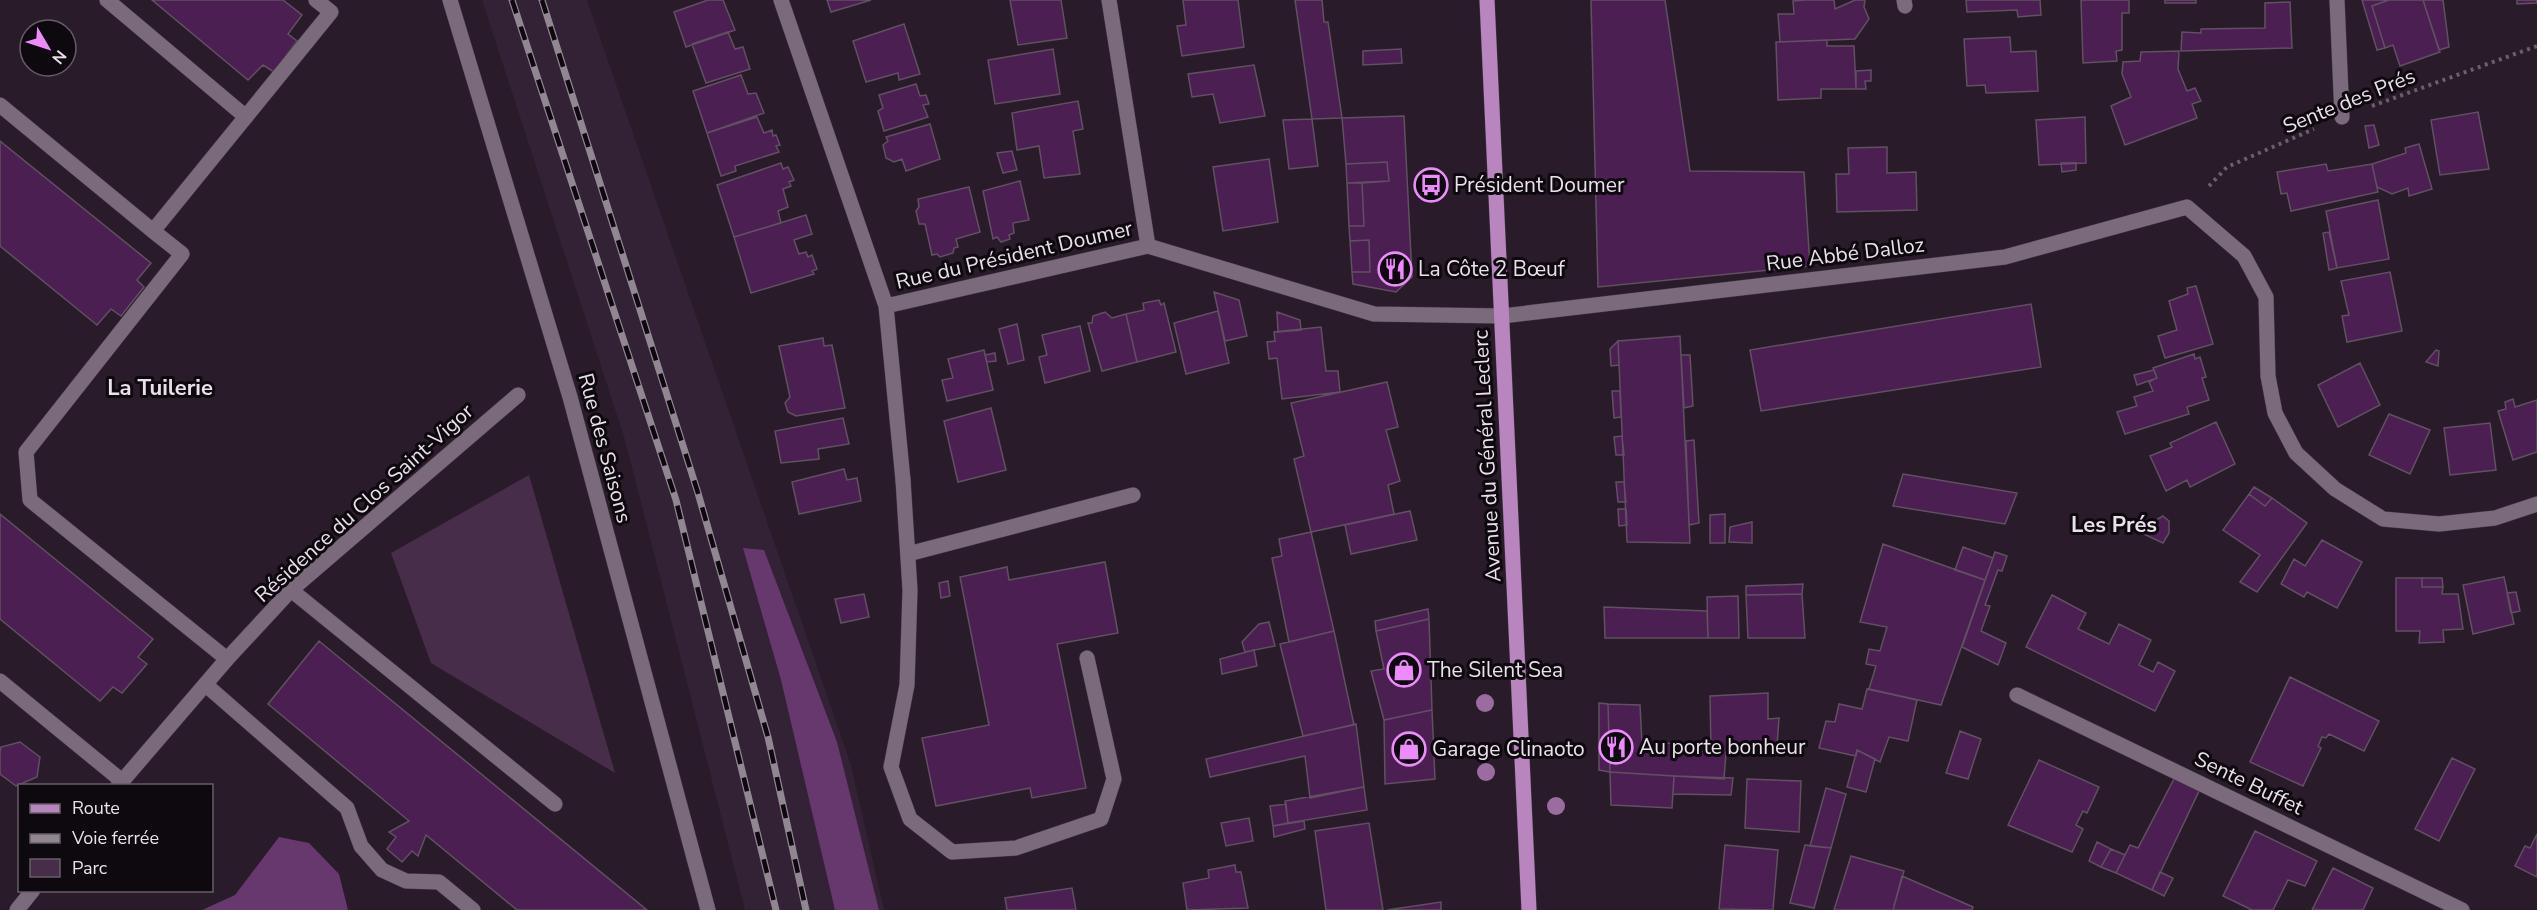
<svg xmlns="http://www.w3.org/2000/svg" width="2537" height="910" viewBox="0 0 2537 910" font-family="'Nunito Sans',sans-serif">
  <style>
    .built { fill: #332136 }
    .green { fill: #482d4b }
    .forest { fill: #67386d }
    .building { fill: #4c1f53; stroke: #605062; stroke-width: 1.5 }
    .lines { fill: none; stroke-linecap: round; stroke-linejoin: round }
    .lane-casing { stroke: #413642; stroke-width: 16 }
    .street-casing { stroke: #413642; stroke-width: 16 }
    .primary-casing { stroke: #413642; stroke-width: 16 }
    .path { stroke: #6b5f6c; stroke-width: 4; stroke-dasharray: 3 4.5; stroke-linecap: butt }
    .lane { stroke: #7a6a7c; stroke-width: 15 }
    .street { stroke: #7a6a7c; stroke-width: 15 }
    .primary { stroke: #b885bf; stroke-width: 15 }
    .rail-casing { stroke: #918692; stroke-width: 7 }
    .rail { stroke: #0e080f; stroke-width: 4.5; stroke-dasharray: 14; stroke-linecap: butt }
    .tree { fill: #9a6c9f }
    .labels { text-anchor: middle; stroke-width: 6; stroke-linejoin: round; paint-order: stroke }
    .street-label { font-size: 21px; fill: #e9e0ea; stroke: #0e080f }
    .poi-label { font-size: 21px; fill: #e9e0ea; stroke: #0e080f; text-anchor: start }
    .neighbourhood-label { font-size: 22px; font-weight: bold; fill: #e9e0ea; stroke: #0e080f }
  </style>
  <rect width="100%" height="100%" fill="#291b2a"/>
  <path class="built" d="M482 0H587L851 765 884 910H745L625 440Z"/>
  <path class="green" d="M529 475 615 773 431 663 391 553Z"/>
  <path class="forest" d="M743 548 764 550 837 742 879 910H835L781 680Z
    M279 837 309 843 339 874 348 910H202L235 895Z"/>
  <path class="building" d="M152 0H283L302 15 288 34 297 41 274 72 263 65 248 80Z
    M708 0H723L735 30 686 47 674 12Z
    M827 0H871L831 12Z
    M1010 0H1061L1067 38 1018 45Z
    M1183 0H1238L1244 47 1182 56 1177 26 1186 25Z
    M1295 0H1322L1324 22H1328L1342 118 1312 119Z
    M1591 0H1665L1690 171 1804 172 1810 266 1598 287Z
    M1805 0H1834L1835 9 1855 0H1865L1864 7 1869 19 1855 39 1780 42 1778 14H1794L1793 1Z
    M1966 0H2040L2041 15 2018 17 2017 10 1967 12Z
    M2081 0H2129V13H2122V50L2116 51 2117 61 2083 63Z
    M2165 0H2196V3H2165Z
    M2362 0H2389L2372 6 2385 48 2377 50Z
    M2389 0H2423L2440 52 2400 66 2393 45 2385 48 2372 6Z
    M2423 0H2443L2449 47 2439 50Z
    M2517 0H2537V3L2517 4Z
    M2290 2 2292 48 2181 51 2182 32 2201 33V29L2265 28V3Z
    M904 24 920 74 899 80 898 73 866 82 853 41Z
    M728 32 735 49 743 47 750 69 706 83 692 44Z
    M2010 37 2011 52 2036 51 2038 91 1986 93 1985 85 1967 86 1964 39Z
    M1827 40V46H1854L1856 89H1821V98L1778 100 1776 42Z
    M1053 49 1060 94 995 104 988 60Z
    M1401 49 1402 63 1363 65V51Z
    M2179 51 2178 69 2187 91 2195 88 2201 101 2192 104 2197 118 2125 145 2111 106 2131 97 2122 74 2123 62 2140 61 2141 52Z
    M1254 65 1265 116 1220 123 1213 94 1192 97 1188 74Z
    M1871 70V81H1865L1866 89H1856V71Z
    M741 75 748 94 756 93 764 113 707 133 693 91Z
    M916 84 920 96 926 95 929 104 923 105 928 117 884 131 878 111 883 108 879 95Z
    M1078 101 1083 129 1073 131 1080 174 1044 178 1039 146 1017 150 1012 113Z
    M2478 112 2489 169 2440 175 2431 120Z
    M1404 116 1412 277 1396 292 1353 284 1352 272H1370L1369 240 1350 241 1349 226H1364L1362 183 1389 181 1387 162 1346 164 1342 118Z
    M757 117 764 133 772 130 773 136 776 135 780 145 776 146 779 152 735 166 736 171 721 176 707 133Z
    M2085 117 2086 163 2039 165 2036 120Z
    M1312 119 1318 166 1289 169 1283 120Z
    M930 124 940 159 906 171 902 159 894 162 886 158 883 145 888 141 886 137Z
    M2374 125 2379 145 2369 148 2365 126Z
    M0 141 151 263 137 280 144 287 121 316 111 309 97 325 0 246Z
    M2419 144 2432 189 2409 196 2408 188 2392 194 2377 187 2372 164 2406 153 2405 148Z
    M1887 147V173L1916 172 1917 210 1837 212 1836 174H1849L1848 148Z
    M1012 151 1017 170 1003 173 997 153Z
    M1269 159 1278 222 1223 231 1213 167Z
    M1387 162 1389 181 1347 183 1346 164Z
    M781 163 783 169 788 167 794 180 789 182 791 186 783 189 788 207 778 211 781 223 734 237 717 185Z
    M2061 163H2076V170L2062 172Z
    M2326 164 2328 171 2372 164 2378 192 2291 211 2287 193 2281 194 2277 172Z
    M1020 181 1029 220 1013 223 1014 233 1009 235 1010 239 1001 242 997 237 993 239 983 191Z
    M1347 183H1362L1364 226H1349Z
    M969 187 980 232 956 239 958 247 954 248 953 253 940 257 937 254 932 255 925 224H919L916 211 919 207 918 199Z
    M2378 200 2389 259 2337 268 2326 211Z
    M806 215 812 234 794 240 799 254 806 252 808 257 812 255 817 269 812 271 814 274 751 293 734 237Z
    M2329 232 2337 268 2329 270 2323 233Z
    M1369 240 1370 272H1352L1350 241Z
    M2390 272 2402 331 2347 342 2342 316 2349 315 2341 281Z
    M2196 286 2213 344 2165 358 2158 336 2177 330 2169 301 2188 294 2187 288Z
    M1214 292 1239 300 1247 336 1225 341Z
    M1159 300 1161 305 1164 303 1176 352 1137 362 1126 314 1144 310 1143 303Z
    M2031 304 2041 367 1761 411 1750 350Z
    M1218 311 1229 363 1186 374 1174 323Z
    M1105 312 1112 318 1126 314 1137 362 1102 371 1088 323H1092L1093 316Z
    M1277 312 1300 320 1301 330 1278 332Z
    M1017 324 1024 360 1008 364 999 329Z
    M1080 326 1090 371 1045 383 1039 357 1047 355 1042 335Z
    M1321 327 1326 371H1338L1340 392 1282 399 1277 358 1269 359 1267 342 1275 341 1274 332Z
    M1680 336 1690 543 1627 542 1618 341Z
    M823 338 824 346 832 345 845 408 796 416 788 412 785 403 790 397 779 346Z
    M1618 341 1619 365 1611 366 1610 349Z
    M984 350 993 390 947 401 942 380 953 378 948 359Z
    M2436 350 2439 351 2438 366 2426 362Z
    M995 353 996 361 987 362 985 355Z
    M2194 354 2195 359 2200 357 2206 377 2202 378 2209 400 2187 407 2189 414 2125 434 2117 412 2137 406 2134 397 2153 391 2149 382 2157 378 2153 368Z
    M1681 355H1690L1693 406 1684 408Z
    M2360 363 2380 405 2338 427 2318 385Z
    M2154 370 2157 378 2137 385 2134 375Z
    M1387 382 1398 427 1386 430 1400 481 1388 485 1394 514 1311 532 1294 459 1304 456 1291 403Z
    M1612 391H1620L1621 417 1614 418Z
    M2513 399 2515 407 2537 400V452L2513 460 2498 411 2506 409 2505 402Z
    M991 408 1006 470 958 482 944 421Z
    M2389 414 2430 430 2410 474 2369 455Z
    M843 418 849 444 818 449 819 459 781 463 775 431Z
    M2216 422 2235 464 2190 487 2187 480 2166 491 2150 456 2172 447 2170 443Z
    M2490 423 2496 470 2450 475 2444 428Z
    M1622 436 1624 455H1616L1614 437Z
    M1694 440 1699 523 1689 525 1686 441Z
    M844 469 847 480 857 478 861 501 799 514 792 482Z
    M1903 474 2017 493 2005 524 1893 506Z
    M1616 482H1624L1626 502H1618Z
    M2254 487 2272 498 2265 506 2249 494Z
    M2249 494 2265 506 2272 498 2307 523 2257 592 2240 582 2260 555 2223 530Z
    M1618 509H1626L1627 525 1619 526Z
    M1410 511 1417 540 1351 554 1345 525Z
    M0 514 153 639 138 657 147 664 122 693 113 687 100 701 0 619Z
    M1725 514V543H1710V515Z
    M2163 516 2169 521V533L2163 543 2137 531Z
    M1752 522V543L1729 542 1730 527Z
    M1311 532 1334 631 1289 642 1272 558 1282 556 1279 539Z
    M2322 540 2362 562 2337 608 2307 592 2304 597 2281 584 2294 559 2305 566Z
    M1883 544 1985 580 1941 705 1869 689 1876 666 1866 664 1869 649 1880 651 1887 627 1860 622Z
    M1963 547 1993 558 1985 580 1955 570Z
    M1995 552 2007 556 2002 571 1998 570 1985 605 1990 606 1981 631 2006 643 1998 665 1962 647Z
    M1105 562 1118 633 1057 644 1086 788 1032 798 1030 788 936 806 922 738 989 725 960 577 1007 567 1009 580Z
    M2504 577 2514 624 2473 634 2463 585Z
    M2396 578H2422V587H2443L2442 594H2458L2463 629 2443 630 2444 642 2419 643 2420 631H2396Z
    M2422 578H2442L2443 587H2422Z
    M948 581 950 596 941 598 939 583Z
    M1803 584 1802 594 1746 595V586Z
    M2516 592 2520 611 2511 613 2507 593Z
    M864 594 869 617 841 623 835 599Z
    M1802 594 1805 638H1748L1746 595Z
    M2052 595 2086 613 2078 629 2109 644 2119 624 2151 640 2139 665 2153 672 2158 662 2175 671 2155 711 2026 647Z
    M1738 596 1739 638H1708L1707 597Z
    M1604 607 1707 611 1708 638H1605Z
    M1428 609 1429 619 1376 631 1375 621Z
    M1429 619 1432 710 1384 720 1371 671 1384 669 1376 631Z
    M1269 622 1275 646 1245 652 1242 642 1259 624Z
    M1334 631 1354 725 1303 736 1280 644Z
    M319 641 647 910H517L426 835 418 856 412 851 402 862 387 849 396 837 389 832 409 821 268 704Z
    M1254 650 1257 666 1222 674 1220 659Z
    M2290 677 2379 721 2364 751 2329 734 2326 738 2322 737 2318 746 2321 748 2303 786 2250 762Z
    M1867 689 1917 700 1908 741 1889 737 1880 762 1857 750 1856 756 1819 748 1826 721 1835 722 1839 704 1862 709Z
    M1768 693V719L1779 718 1777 746H1768L1769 750 1726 753 1724 779 1610 772 1608 704 1640 705 1642 744 1676 743 1677 752 1711 751 1710 696Z
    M1599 703 1608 704 1610 772 1599 770V754L1605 753 1606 744H1599Z
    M1432 710 1435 779 1385 784 1384 720Z
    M1356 724 1364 787 1310 798 1305 756 1210 777 1206 759Z
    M1960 731 1981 739 1968 779 1946 773Z
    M20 742 40 757 37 777 16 786 0 774V752L1 747Z
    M1599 744H1606L1605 753 1599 754Z
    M1857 750 1875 759 1866 792 1847 787Z
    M2452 758 2475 769 2439 841 2415 829Z
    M2039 760 2099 787 2087 813 2083 811 2076 825 2083 829 2072 852 2008 825Z
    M1610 772 1674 776 1672 808 1611 805Z
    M1674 776 1733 778 1731 795 1673 794Z
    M2175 777 2200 789 2152 890 2116 873 2130 845 2138 848Z
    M1747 779 1801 781 1799 832 1745 828Z
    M1364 787 1367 810 1288 823 1285 801Z
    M1826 788 1846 794 1831 848 1810 846Z
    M1286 804 1288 823 1273 826 1270 806Z
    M1249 818 1253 841 1226 846 1221 823Z
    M1304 821 1305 829 1274 837 1273 826Z
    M1369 823 1383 910H1326L1315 831Z
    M2255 831 2317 861 2305 886 2288 880 2273 910H2252L2223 896Z
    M2537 834V877L2515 866 2525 846 2530 848Z
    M2097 842 2111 849 2101 867 2089 861Z
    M1725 845 1778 850 1773 910 1719 909Z
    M1805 845 1831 848 1814 908 1790 903Z
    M2111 849 2125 855 2116 873 2101 867Z
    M1851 856 1904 871 1893 910H1834Z
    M1235 865 1236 872H1241L1248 908 1187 910 1183 883 1209 878 1208 870Z
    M2333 868 2373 888 2363 910H2312Z
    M2160 872 2173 878 2164 896 2152 890Z
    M1902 876 1973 907 1972 910H1893Z
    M1072 888 1076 910H1007L1005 898Z
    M1441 902V910H1387Z"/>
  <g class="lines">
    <g class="lane-casing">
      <path id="lane" d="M107 0 246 117
        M0 105 153 231
        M903 480 910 590 907 685 891 767 910 819 952 852 1016 848 1101 819 1114 779 1087 658
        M908 554 1133 495
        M291 590 555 804
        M227 659 30 500 26 452 182 254 153 231 331 12 316 0
        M206 685 347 808 361 846 382 870 406 881 439 882 473 910"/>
    </g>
    <g class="street-casing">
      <path id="street" d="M450 0 570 397 708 910
        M781 0 886 306 903 480
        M1109 0 1148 246
        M1904 0 1905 6
        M2337 0 2342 117
        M886 306 1148 246 1374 314 1502 316 2005 257 2187 207 2244 256 2266 297 2268 376 2275 413 2296 453 2335 489 2383 519 2439 524 2495 518 2537 504
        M0 681 122 781
        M2017 695 2462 910
        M118 786 227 659 291 590 518 395
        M17 910 33 890"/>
    </g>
    <g class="primary-casing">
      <path id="primary" d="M1487 0 1529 910"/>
    </g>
    <path class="path" d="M2372 106 2537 46
      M2209 186 2227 167 2314 129"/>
    <use href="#lane" class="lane"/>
    <use href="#street" class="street"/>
    <use href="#primary" class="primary"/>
    <g class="rail-casing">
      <path id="rail" d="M512 0 676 500 776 910
        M542 0 698 493 768 737 806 910"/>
    </g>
    <use href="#rail" class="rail"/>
  </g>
  <g class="tree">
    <circle cx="1485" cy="703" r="9"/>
    <circle cx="1486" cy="772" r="9"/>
    <circle cx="1556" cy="806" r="9"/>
  </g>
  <defs>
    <g id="bus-ring" transform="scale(1.725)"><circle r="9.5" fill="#0e080f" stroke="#ec8cfa" stroke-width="1.5"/><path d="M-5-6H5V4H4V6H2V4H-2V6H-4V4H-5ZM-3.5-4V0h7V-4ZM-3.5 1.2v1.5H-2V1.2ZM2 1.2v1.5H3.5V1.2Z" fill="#ec8cfa"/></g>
    <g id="restaurant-ring" transform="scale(1.725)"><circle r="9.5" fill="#0e080f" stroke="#ec8cfa" stroke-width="1.5"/><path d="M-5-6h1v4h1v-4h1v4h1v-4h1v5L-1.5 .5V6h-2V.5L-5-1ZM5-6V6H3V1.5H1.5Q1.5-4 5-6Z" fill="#ec8cfa"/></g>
    <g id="shop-ring" transform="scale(1.725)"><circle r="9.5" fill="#0e080f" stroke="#ec8cfa" stroke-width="1.5"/><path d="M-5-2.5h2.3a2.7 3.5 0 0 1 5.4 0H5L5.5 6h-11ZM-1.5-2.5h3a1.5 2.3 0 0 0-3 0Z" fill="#ec8cfa"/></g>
  </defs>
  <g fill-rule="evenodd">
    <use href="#bus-ring" x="1431" y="185"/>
    <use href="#restaurant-ring" x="1395" y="269"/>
    <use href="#shop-ring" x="1404" y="670"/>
    <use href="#restaurant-ring" x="1616" y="747"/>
    <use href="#shop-ring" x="1409" y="749"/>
  </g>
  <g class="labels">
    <g class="street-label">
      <text transform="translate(2349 101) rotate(-22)" y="7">Sente des Prés</text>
      <text transform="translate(1845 254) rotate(-7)" y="7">Rue Abbé Dalloz</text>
      <text transform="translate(1014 255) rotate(-13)" y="7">Rue du Président Doumer</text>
      <text transform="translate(605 448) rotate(75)" y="7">Rue des Saisons</text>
      <text transform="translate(1487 456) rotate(-93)" y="7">Avenue du Général Leclerc</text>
      <text transform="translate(364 503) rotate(-42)" y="7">Résidence du Clos Saint-Vigor</text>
      <text transform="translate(2249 783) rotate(26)" y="7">Sente Buffet</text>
    </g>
    <g class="poi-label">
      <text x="1454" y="192">Président Doumer</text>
      <text x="1418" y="276">La Côte 2 Bœuf</text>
      <text x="1427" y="677">The Silent Sea</text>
      <text x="1639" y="754">Au porte bonheur</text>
      <text x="1432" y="756">Garage Clinaoto</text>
    </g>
    <g class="neighbourhood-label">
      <text x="160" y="395">La Tuilerie</text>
      <text x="2114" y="532">Les Prés</text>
    </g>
  </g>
  <rect x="18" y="784" width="195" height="108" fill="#0e080f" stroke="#665e67" stroke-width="1.5"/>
  <rect x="30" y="804" width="30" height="9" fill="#b885bf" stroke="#665e67" stroke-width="1.5"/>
  <text x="72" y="814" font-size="18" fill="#e9e0ea">Route</text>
  <rect x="30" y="834" width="30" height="9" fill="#918692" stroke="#665e67" stroke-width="1.5"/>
  <text x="72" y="844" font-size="18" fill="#e9e0ea">Voie ferrée</text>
  <rect x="30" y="859" width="30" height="18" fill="#482d4b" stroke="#665e67" stroke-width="1.5"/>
  <text x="72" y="874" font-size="18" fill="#e9e0ea">Parc</text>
  <g transform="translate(48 48) rotate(129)"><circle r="28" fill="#0e080f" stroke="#665e67" stroke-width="1.5"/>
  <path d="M0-4.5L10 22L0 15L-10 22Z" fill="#ec8cfa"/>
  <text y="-9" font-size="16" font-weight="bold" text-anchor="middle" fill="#e9e0ea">N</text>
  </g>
</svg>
